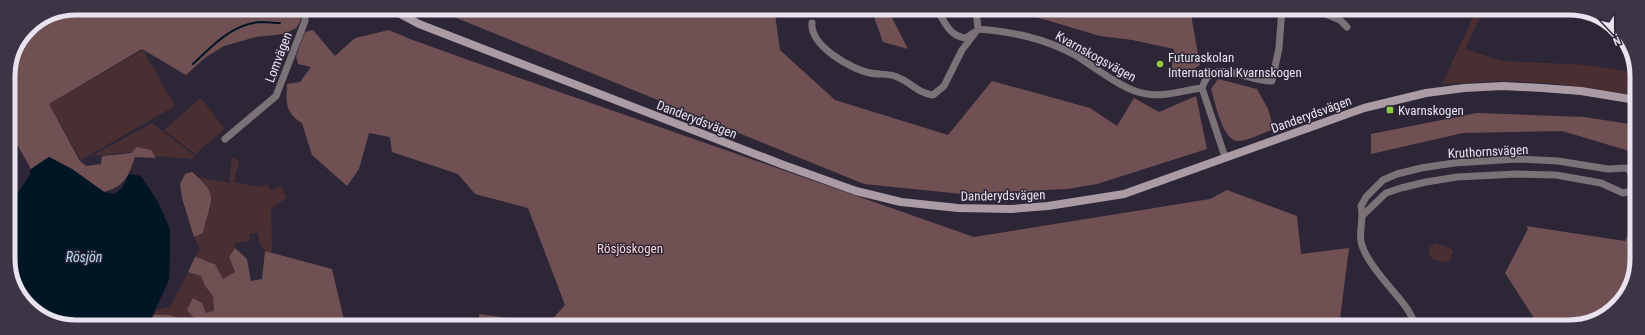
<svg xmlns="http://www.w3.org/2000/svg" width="1645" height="335" viewBox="0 0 1645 335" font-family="'Roboto Condensed',sans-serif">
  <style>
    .green { fill: #492f31 }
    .forest { fill: #715053 }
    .water { fill: #001624 }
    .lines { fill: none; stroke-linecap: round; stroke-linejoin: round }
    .stream { stroke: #001624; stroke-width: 2 }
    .minor { stroke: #7b7278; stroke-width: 7 }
    .secondary { stroke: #aa9ba5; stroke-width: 8 }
    .poi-dot { fill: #8fcd42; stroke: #2d2637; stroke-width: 1.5 }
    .labels { text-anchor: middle; stroke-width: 3; stroke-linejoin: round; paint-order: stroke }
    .street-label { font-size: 13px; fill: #e8e3ef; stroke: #2d2637 }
    .poi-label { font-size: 13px; fill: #e8e3ef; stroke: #2d2637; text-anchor: start }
    .park-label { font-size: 13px; fill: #f9d1d4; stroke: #2d2637 }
    .water-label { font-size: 14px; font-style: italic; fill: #b1def9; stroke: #2d2637 }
    .rim { fill: none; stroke: #e8e3ef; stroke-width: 5 }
  </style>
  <rect width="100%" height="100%" fill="#2d2637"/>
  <path class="green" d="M1477 9H1484L1465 49 1502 61 1587 65 1627 71 1633 58 1636 63V95L1548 83 1501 81 1442 84Z
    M143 50 175 106 81 160 49 104Z
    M201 98 225 129 195 154 164 130Z
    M152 123 195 156 192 159 155 156 151 150 91 156Z
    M232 157 239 161 234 182 260 187 266 184 272 191 280 186 287 198 271 208 272 252 265 251 259 243 258 233 249 234 250 241 235 243V248L229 257 235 272 223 279 215 264C208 263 203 258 195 257L200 249 194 237 203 233 205 222 211 208 205 184 198 177 229 183Z
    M1435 243 1449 247 1453 251 1450 261 1444 262 1434 260 1429 254V248Z
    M188 272 201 276 205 286 213 296 214 311 206 314 202 303 193 299 192 316 313 326H63L28 307 10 273 154 314 156 310 170 307Z"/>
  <path class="forest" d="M76 8C86 8 105 10 113 8H302L300 22 296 28 284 34 256 37 224 46 206 57 186 75 142 49 49 104 80 161 86 166 101 164 102 156 131 153 137 147 151 150 155 156V158L135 157C128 177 125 186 104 192L72 169 49 157 31 169 14 139 9 141 8 72 28 28 50 13Z
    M432 8 783 9 775 14 780 50 835 100 948 135 992 81 1090 108 1117 126 1134 98 1159 112 1196 96 1207 149 1097 184 1067 189 962 194 864 184Z
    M871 9H890L891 16 908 49 883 42Z
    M1009 9H1190L1200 65 1178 79 1171 74 1174 49 1132 40 1100 36Z
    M313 30 335 56 355 38 389 30 410 39 474 62 974 237 1210 199 1227 190 1297 216 1301 254 1349 248 1339 327 481 326 479 314 548 324 565 305 528 208 475 194 458 174 392 152 390 137 369 133 359 169 347 186 312 155 302 123C285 113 286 102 287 84L300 82 311 67 298 64 296 56 305 32Z
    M1218 79 1257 89 1268 109 1274 129C1265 132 1247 141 1239 141 1223 143 1215 102 1211 89Z
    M1477 113 1584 117 1636 125V153L1562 131 1463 133 1371 154V134Z
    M192 172C222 197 209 202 203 233L194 237 182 198 180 184 185 174Z
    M1636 216V272L1614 310 1573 327H1536L1534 318 1505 273 1528 229 1526 226 1625 241Z
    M235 248 247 259 251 281 262 279 265 251 332 269 344 320 347 326H148L154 315C169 314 175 315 186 325L195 319 187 310 193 298 202 303 206 313 214 311 213 296 205 286 201 276 188 272 195 257C203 258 208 263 215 264L223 279 235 272 229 257Z"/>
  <path class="water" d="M49 157 72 169 104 192 114 194 122 188 129 174 141 176 158 202 170 229V254L169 280 148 326H63L37 312 32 304 24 301 9 272V206L29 176 31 169Z"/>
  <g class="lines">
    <path class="stream" d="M193 64C212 46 233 23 261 22 267 22 274 23 280 23"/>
    <path class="minor" d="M936 9C945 21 949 37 966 38L973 33
      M976 9 978 29
      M1314 9 1340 20 1347 27
      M812 23C810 46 851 69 870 73 878 75 889 73 897 77 911 82 917 93 933 95L944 86 962 50 978 29
      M978 29C1013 32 1044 38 1075 55 1095 67 1125 92 1147 94 1165 97 1184 90 1202 88L1225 157
      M1202 88C1204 82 1207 75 1213 73 1230 67 1254 82 1272 81L1279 48 1282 9
      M225 139 276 96 305 21V8
      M1363 215 1386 193 1401 188 1426 182 1457 177 1516 174 1556 175 1601 183 1623 193 1632 191 1636 186
      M1416 327C1414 321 1411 315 1408 310 1395 291 1366 264 1361 242 1359 230 1364 219 1361 206L1366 197 1383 180 1397 174 1421 168 1454 163 1517 159 1558 161 1608 169 1627 168 1636 177"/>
    <path class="secondary" d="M389 8 419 24 781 164 856 191 901 202 958 208 1011 209 1048 206 1124 194 1364 108 1426 93 1464 88 1503 86 1542 88 1581 91 1636 100"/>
  </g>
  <g class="poi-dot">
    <circle cx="1160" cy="64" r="4"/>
    <rect x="1386" y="106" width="8" height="8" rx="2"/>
  </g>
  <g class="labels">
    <g class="street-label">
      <text transform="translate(1096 56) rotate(29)" y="5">Kvarnskogsvägen</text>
      <text transform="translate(278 57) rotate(-69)" y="5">Lomvägen</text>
      <text transform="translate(1311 114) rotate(-20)" y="5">Danderydsvägen</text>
      <text transform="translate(697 119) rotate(21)" y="5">Danderydsvägen</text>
      <text transform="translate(1488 151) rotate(-3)" y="5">Kruthornsvägen</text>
      <text transform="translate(1003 195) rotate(-1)" y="5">Danderydsvägen</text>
    </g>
    <g class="poi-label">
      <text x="1168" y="62">Futuraskolan<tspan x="1168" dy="15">International Kvarnskogen</tspan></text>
      <text x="1398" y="115">Kvarnskogen</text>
    </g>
    <g class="park-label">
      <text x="630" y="253">Rösjöskogen</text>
    </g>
    <g class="water-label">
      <text x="84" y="262">Rösjön</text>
    </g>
  </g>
  <path d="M0 0H1645V335H0ZM76 15H1569A61 61 0 0 1 1630 76V259A61 61 0 0 1 1569 320H76A61 61 0 0 1 15 259V76A61 61 0 0 1 76 15Z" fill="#3c3546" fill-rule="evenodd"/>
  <path class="rim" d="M76 15H1569A61 61 0 0 1 1630 76V259A61 61 0 0 1 1569 320H76A61 61 0 0 1 15 259V76A61 61 0 0 1 76 15Z"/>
  <g transform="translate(1613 32) rotate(158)" stroke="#2d2637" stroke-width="3" paint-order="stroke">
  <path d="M0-3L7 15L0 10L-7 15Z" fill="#e8e3ef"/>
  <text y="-6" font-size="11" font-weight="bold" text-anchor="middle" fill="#e8e3ef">N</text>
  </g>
</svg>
